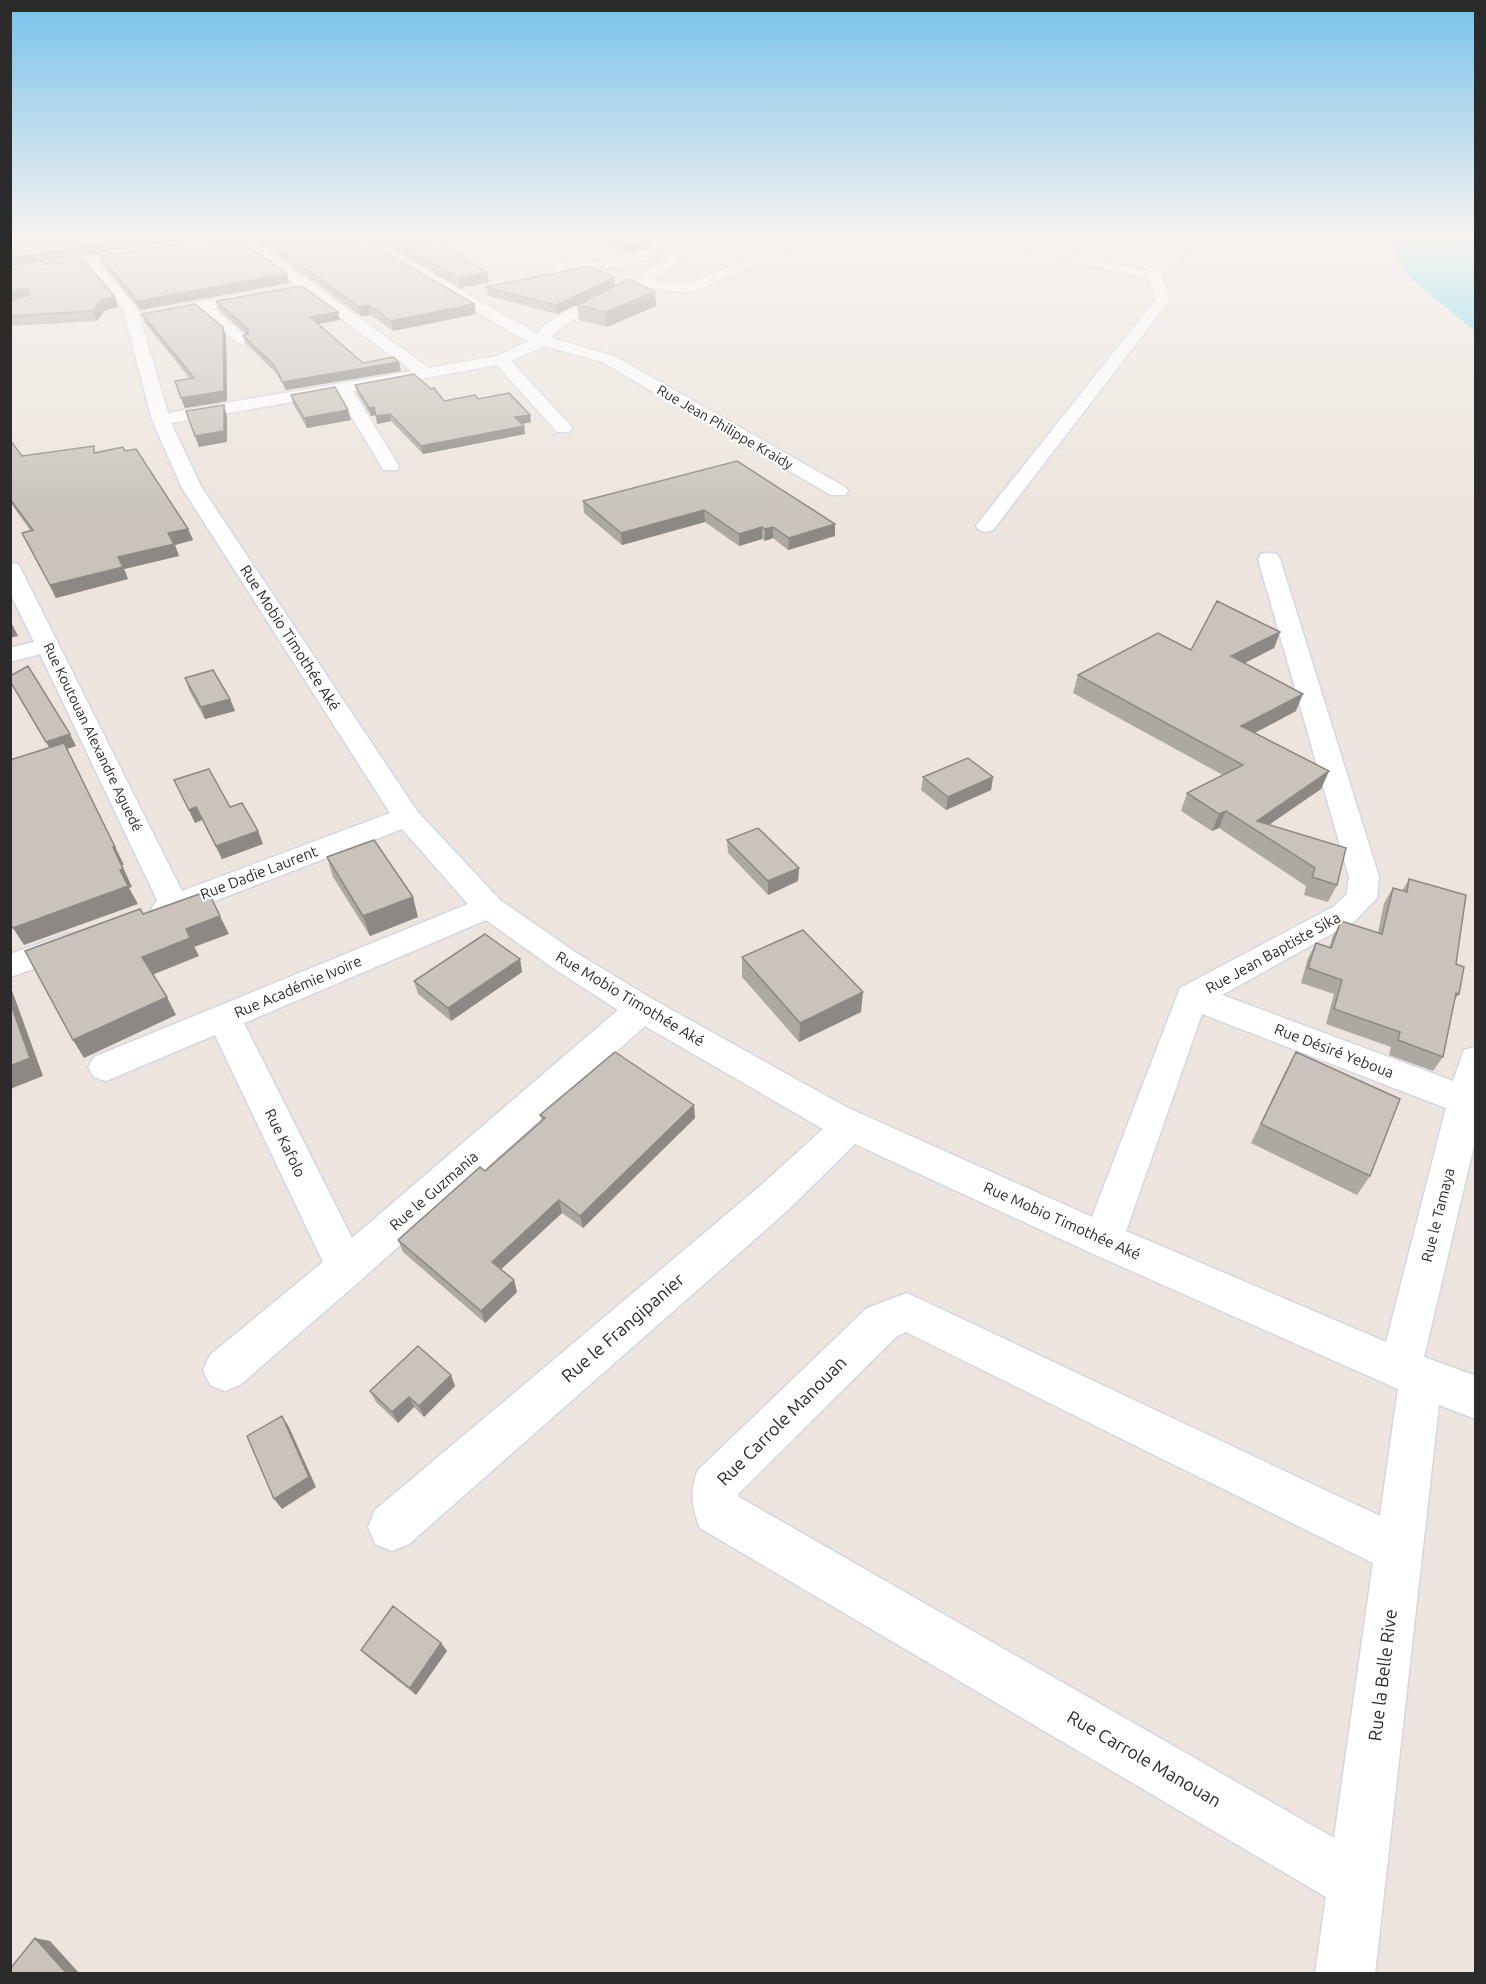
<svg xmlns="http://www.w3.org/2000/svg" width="1486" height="1984" viewBox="0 0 1486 1984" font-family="Ubuntu,sans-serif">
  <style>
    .water { fill: #6ed8f1 }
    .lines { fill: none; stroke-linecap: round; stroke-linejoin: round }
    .street-casing { stroke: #d2d7e4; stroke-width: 3 }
    .street { fill: #fff; fill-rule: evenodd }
    .wall { fill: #ada8a1 }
    .shaded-wall { fill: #8d8883 }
    .building { fill: #c9c3bb; stroke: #8d8883; stroke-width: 1.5 }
    .labels { text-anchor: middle; stroke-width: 4.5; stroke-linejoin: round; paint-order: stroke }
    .far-street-label { font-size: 14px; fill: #2b2b2b; stroke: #fff }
    .street-label { font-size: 15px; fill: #2b2b2b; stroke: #fff }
    .near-street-label { font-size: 18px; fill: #2b2b2b; stroke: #fff }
  </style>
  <rect width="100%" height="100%" fill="#ede5dd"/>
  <path class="water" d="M1386 236H1475V331L1410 278Z"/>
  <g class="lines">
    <g class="street-casing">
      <path id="street" d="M218 236H250L249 238 429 368 497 356 529 341 514 334 350 236H365L538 334 542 327 562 313 635 279 699 236H714L652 280 687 284 805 236H822L694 291C676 295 661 287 643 287 630 287 556 326 552 338L614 356 845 487 848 491 845 495H831L602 362 545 346 511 361 569 424 572 428 569 432H557L497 365 353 391 399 466 397 470H383L381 466 338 394 171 423 202 488 417 811 500 900 575 952 654 1000 846 1107 1092 1217 1180 988 1333 907 1347 894 1349 877 1258 559 1261 554 1269 553 1277 554 1280 559 1379 877 1377 898 1355 921 1222 995 1453 1081 1464 1050 1476 1047V1137L1424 1357 1476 1376V1419L1439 1405 1375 1974H1315L1326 1897 700 1528C692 1507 689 1491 698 1470L867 1308 907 1293 1380 1516 1398 1389 1089 1252 855 1144 787 1211 409 1544 392 1551 375 1544 368 1527 375 1510 759 1187 823 1129 645 1026 360 1281 240 1385 225 1391 210 1385 203 1370 210 1355 323 1262 215 1035 106 1081 94 1077 88 1067 94 1057 468 904 402 829 178 915 167 918 156 915 152 908 157 900 40 654 10 662V648L34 642 10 593V563L18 564 21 569 182 891 390 813 182 488 152 420 123 309 83 261 90 257 95 258 137 308 168 413 412 371 236 241 192 248 186 244 192 240ZM486 920 553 968 618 1010 352 1238 244 1023ZM1202 1014 1446 1108 1386 1342 1126 1231ZM906 1332 1373 1563 1334 1838 739 1497 738 1494 897 1336Z
        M497 236H513L573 267 654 250 661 254 654 258 550 280 545 279 543 276 545 273 558 270Z
        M982 236H1004L1144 271 1161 263 1187 236H1200L1176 264 1161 275 1170 299 1168 302 993 530 986 532 979 530 976 526 979 522 1156 299 1148 279 983 239Z
        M259 291 266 295 264 298 213 308 246 336 249 339 241 344 236 342 198 310 154 318 147 314 154 310Z
        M71 933 82 936 87 944 82 952 10 977V954Z"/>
    </g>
    <use href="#street" class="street"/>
  </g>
  <path class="wall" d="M252 236H359L474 304 476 314 393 331 371 315 361 316 252 237Z
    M370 236H430L489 282 460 288Z
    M584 236H651V242L648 249 627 253Z
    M100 256 289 283 140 310 103 265Z
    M10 269 115 297 118 307 105 310 97 321 10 326Z
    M614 278 615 286 557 314 488 296 486 287Z
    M216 301 340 320 318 324 363 363 401 371 286 390 276 373 246 344 243 336 246 334 218 309Z
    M577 305 656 306 607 327 579 320Z
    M142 314 223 327 226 336 227 401 185 408 175 381 190 379 145 323Z
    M355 385 444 401 478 399 531 422 522 424 525 434 423 454 391 421 377 424 376 415 371 416 357 393Z
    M291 395 351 420 307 428 293 404Z
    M10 440 22 456 125 451 188 529 193 540 175 545 179 556 124 569 128 579 56 598 22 533 30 530 10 502Z
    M737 461 835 524V536L788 550 773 538 765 541 762 539 739 546 705 522 622 545 584 513 583 501Z
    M1280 632 1274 648 1245 663 1296 711 1255 733 1329 771 1321 789 1269 824 1337 885 1328 902 1304 895 1306 886 1219 828 1212 831 1181 811 1187 793 1223 775 1073 693 1078 675Z
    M185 678 230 699 235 711 205 719 189 690Z
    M923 777H993L991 790 946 810 921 790Z
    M174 780 230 807 258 831 263 844 222 859 202 820 195 823Z
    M727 840 799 868 798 881 768 895 728 853Z
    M327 857 418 917 370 936 333 877Z
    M1409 879 1456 964 1459 994 1454 1001 1443 1057 1433 1071 1389 1055 1391 1047 1326 1024 1334 994 1301 983 1308 958 1316 943 1329 948 1333 936 1341 921 1378 933 1384 903 1393 888 1402 891Z
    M742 957 861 1012 799 1042 742 977Z
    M520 959 522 972 451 1021 418 994 414 981Z
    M1296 1052 1370 1176 1357 1195 1251 1143 1285 1072Z
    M694 1105 695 1118 583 1228 562 1213 501 1269 514 1280 517 1292 485 1323 403 1252 398 1240 485 1171 542 1121 540 1115Z
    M455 1386 424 1417 414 1407 398 1423 376 1402 370 1391Z
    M441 1643 447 1651 416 1695 368 1657 361 1650Z"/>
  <path class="shaded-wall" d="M147 236H204L10 267V258Z
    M651 236V242L648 249 627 253 626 247Z
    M487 273 489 282 460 288 459 278Z
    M287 274 289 283 140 310 137 301Z
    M614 278 615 286 557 314 556 305Z
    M25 288 29 298 10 301V291Z
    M655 292 656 306 607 327 606 312Z
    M115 297 118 307 105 310 97 321 93 311 101 300Z
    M474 304 476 314 393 331 391 321Z
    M369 305 371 315 361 316 359 307Z
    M338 312 340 320 312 325 310 317Z
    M223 327 226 336 227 401 185 408 181 398 224 391Z
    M399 362 401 371 286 390 283 382Z
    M224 405 227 416V442L199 447 195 436Z
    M374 407 376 415 371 416 369 408Z
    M348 410 351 420 307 428 304 418Z
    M390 414 391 421 377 424 376 416Z
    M530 415 531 422 516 425 515 417Z
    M524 426 525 434 423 454 421 446Z
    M704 510 705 522 622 545 621 533Z
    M835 524V536L788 550 789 538Z
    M762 527V539L739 546V534Z
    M773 527V538L765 541V529Z
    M188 529 193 540 175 545 179 556 124 569 128 579 56 598 50 585 118 557 168 533Z
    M10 620 18 636 10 638Z
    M1280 632 1274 648 1225 673 1231 656Z
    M1303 694 1296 711 1235 743 1241 726Z
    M230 699 235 711 205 719 201 707Z
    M70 734 76 746 67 749 124 865H122L132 887 129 888 46 742Z
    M1329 771 1321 789 1259 832 1257 821Z
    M993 777 991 790 946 810 948 797Z
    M196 807 202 820 195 823 189 810Z
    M1226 811 1219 828 1212 831 1219 814Z
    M258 831 263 844 222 859 216 846Z
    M799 868 798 881 768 895V881Z
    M128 886 138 904 24 945 13 928Z
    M413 897 418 917 370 936 363 916Z
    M220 916 229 934 194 947 186 929Z
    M190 938 199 956 152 975 142 957Z
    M520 959 522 972 451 1021 448 1008Z
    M10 985 43 1076 10 1089Z
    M863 992 861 1012 799 1042 800 1023Z
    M167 997 176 1015 84 1058 73 1040Z
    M694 1105 695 1118 583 1228 580 1216Z
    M559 1200 562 1213 496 1274 492 1262Z
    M514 1280 517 1292 485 1323 481 1311Z
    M451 1375 455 1386 424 1417 419 1406Z
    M409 1397 414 1407 398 1423 392 1412Z
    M282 1416 289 1427 316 1487 282 1509 274 1499Z
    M441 1643 447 1651 416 1695 410 1688Z
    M35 1938 50 1941 80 1974H67Z"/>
  <path class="building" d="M10 236H147L10 258Z
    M229 236H234L287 274 137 301 100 256Z
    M260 236H359L474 304 391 321 369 305 359 307Z
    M383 236H430L487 273 459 278Z
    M600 236H650L647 242 626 247Z
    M82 258 115 297 101 300 93 311 10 316V301L29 295V290L25 288 10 291V269Z
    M590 266 614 278 556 305 486 287Z
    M629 279 655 292 606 312 577 305Z
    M302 286 338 312 310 317 363 363 393 357 399 362 283 382 273 364 243 336 248 333V329L216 301Z
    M195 304 223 327 224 391 181 398 175 381 194 378 142 314Z
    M414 374 431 389 434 388 444 401 475 395 478 399 509 393 530 415 515 417 524 426 421 446 390 414 376 416 374 407 369 408 355 385Z
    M335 387 348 410 304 418 291 395Z
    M224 405V431L195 436 186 411Z
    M10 440 22 456 94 446V453L123 447 125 451 136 449 188 529 168 533 174 544 118 557 123 567 50 585 22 533 33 530 10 499Z
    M737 461 835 524 789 538 773 527 765 529 762 527 739 534 704 510 621 533 583 501Z
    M1217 601 1280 632 1231 656 1303 694 1241 726 1329 771 1257 821 1346 848 1337 885 1312 877 1315 868 1226 811 1219 814 1187 793 1243 765 1078 675 1158 633 1191 650Z
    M28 666 70 734 46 742 10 681V676Z
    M213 670 230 699 201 707 185 678Z
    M64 743 115 847H113L123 869 120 870 128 886 13 928 10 924V760Z
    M968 758 993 777 948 797 923 777Z
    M209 769 230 807 242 803 258 831 216 846 196 807 189 810 174 780Z
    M758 828 799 868 768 881 727 840Z
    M374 840 413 897 363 916 327 857Z
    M1409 879 1466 895 1456 964 1464 967 1459 994 1456 993 1443 1057 1398 1040 1400 1032 1334 1009 1342 980 1308 968 1316 943 1331 948 1341 921 1382 934 1393 888 1407 892Z
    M208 891 220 916 186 929 190 938 142 957 167 997 73 1040 25 951 140 909 143 914Z
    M803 930 863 992 800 1023 742 957Z
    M485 934 520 959 448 1008 414 981Z
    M10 1002 30 1058 10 1066Z
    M615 1052 694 1105 580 1216 559 1200 492 1262 514 1280 481 1311 398 1240 480 1167 485 1171 545 1118 540 1115Z
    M1296 1052 1400 1099 1370 1176 1261 1124Z
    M418 1346 451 1375 419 1406 409 1397 392 1412 370 1391Z
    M282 1416 309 1477 274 1499 247 1436Z
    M393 1606 441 1643 410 1688 361 1650Z
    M35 1938 67 1974H10V1969Z"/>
  <linearGradient id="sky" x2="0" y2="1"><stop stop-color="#77c2ec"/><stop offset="0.46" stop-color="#f7f3f0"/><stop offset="1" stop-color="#f7f3f0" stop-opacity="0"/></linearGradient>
  <rect width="1486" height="514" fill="url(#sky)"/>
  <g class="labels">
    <g class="far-street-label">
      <text transform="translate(725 427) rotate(30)" y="5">Rue Jean Philippe Kraidy</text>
      <text transform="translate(93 737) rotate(64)" y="5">Rue Koutouan Alexandre Aguedé</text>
    </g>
    <g class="street-label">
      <text transform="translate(290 638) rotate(57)" y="5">Rue Mobio Timothée Aké</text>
      <text transform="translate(259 873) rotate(-21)" y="5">Rue Dadie Laurent</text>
      <text transform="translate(1273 953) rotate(-29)" y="5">Rue Jean Baptiste Sika</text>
      <text transform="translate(298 987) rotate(-23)" y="5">Rue Académie Ivoire</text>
      <text transform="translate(630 999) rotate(31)" y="5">Rue Mobio Timothée Aké</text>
      <text transform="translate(1334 1051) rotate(21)" y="5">Rue Désiré Yeboua</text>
      <text transform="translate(285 1143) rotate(64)" y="5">Rue Kafolo</text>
      <text transform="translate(434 1191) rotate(-41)" y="5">Rue le Guzmania</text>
      <text transform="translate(1438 1215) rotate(-76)" y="5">Rue le Tamaya</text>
      <text transform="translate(1062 1221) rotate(24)" y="5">Rue Mobio Timothée Aké</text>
    </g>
    <g class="near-street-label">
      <text transform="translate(623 1328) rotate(-41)" y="6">Rue le Frangipanier</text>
      <text transform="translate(782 1421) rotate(-45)" y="6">Rue Carrole Manouan</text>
      <text transform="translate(1383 1675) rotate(-83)" y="6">Rue la Belle Rive</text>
      <text transform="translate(1144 1759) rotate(30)" y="6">Rue Carrole Manouan</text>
    </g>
  </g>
  <rect width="1486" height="1984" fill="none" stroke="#2b2b2b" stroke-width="24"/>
</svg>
